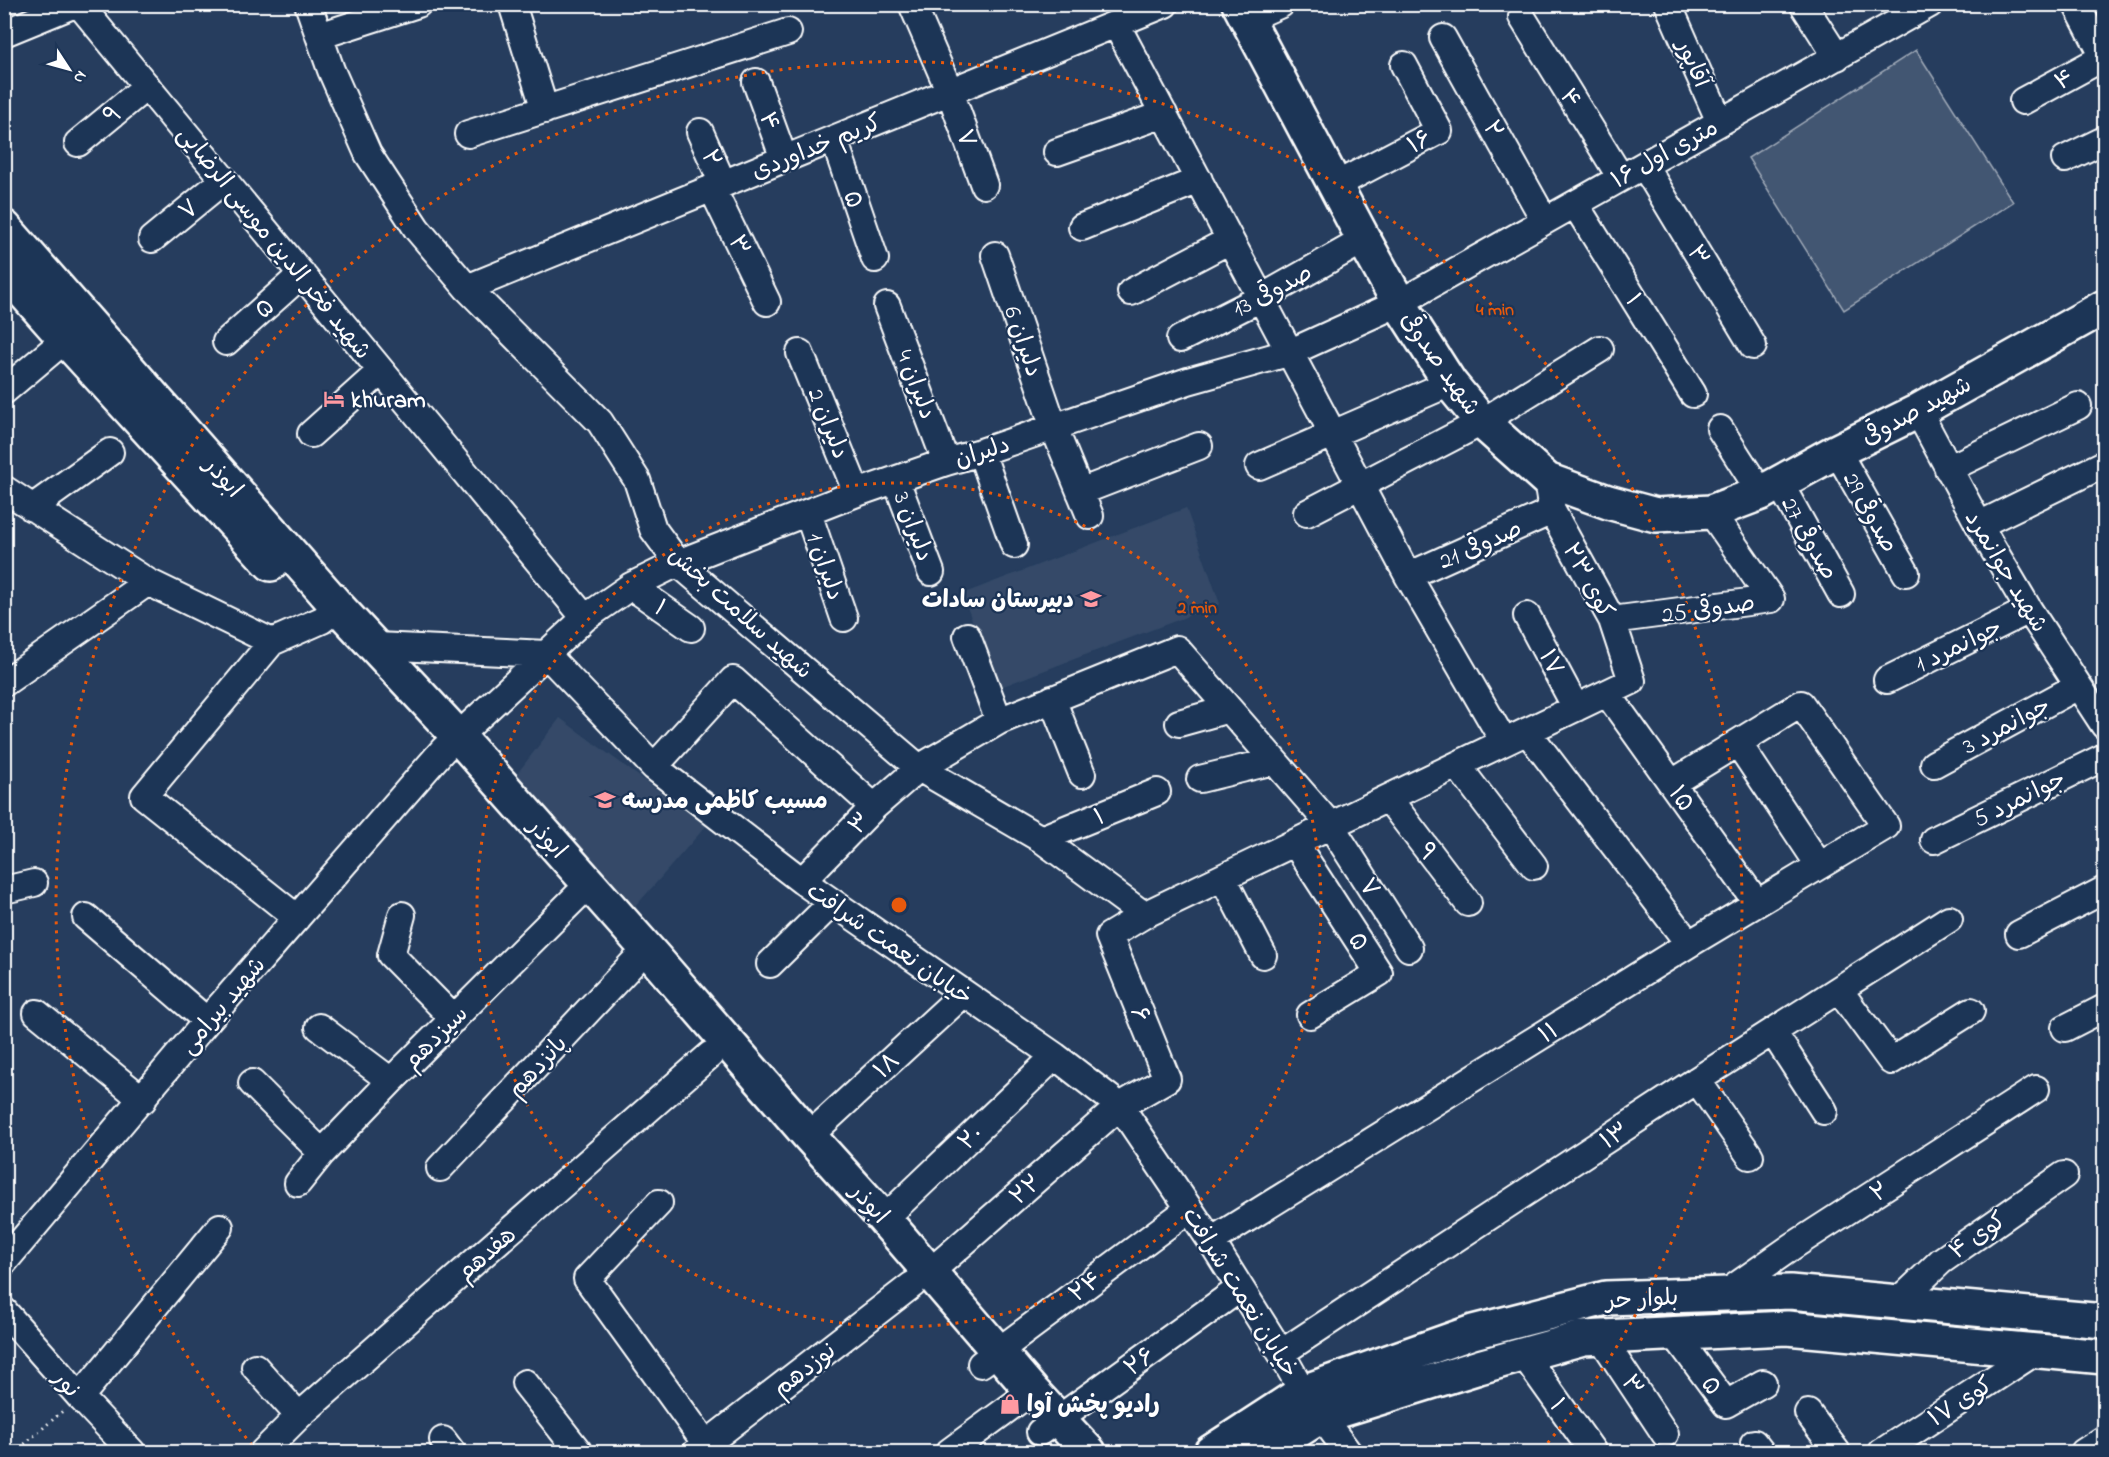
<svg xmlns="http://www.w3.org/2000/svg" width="2109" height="1457" viewBox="0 0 2109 1457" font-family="'Indie Flower','Playpen Sans Arabic',sans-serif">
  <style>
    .built { fill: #344a68 }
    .garden { fill: #425672; stroke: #a0aab8; stroke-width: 1.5 }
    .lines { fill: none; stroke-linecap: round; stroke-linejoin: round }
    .minor-casing { stroke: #fff; stroke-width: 30 }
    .major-casing { stroke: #fff; stroke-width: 38 }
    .path { stroke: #fff; stroke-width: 3; stroke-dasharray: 1.5 4.5; stroke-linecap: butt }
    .minor { stroke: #1d3557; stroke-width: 26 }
    .major { stroke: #1d3557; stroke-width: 33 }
    .ring { fill: none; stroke: #e8590c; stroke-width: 3; stroke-dasharray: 3 6 }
    .labels { text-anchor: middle; stroke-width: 4.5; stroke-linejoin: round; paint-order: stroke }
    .street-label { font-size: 24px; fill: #fff; stroke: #1d3557 }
    .poi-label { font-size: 24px; font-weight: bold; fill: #fff; stroke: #1d3557; text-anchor: start }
    .centre { fill: #e8590c; stroke: #1d3557; stroke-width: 3 }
    .ring-label { font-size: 18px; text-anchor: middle; font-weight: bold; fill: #e8590c; stroke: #1d3557; stroke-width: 4.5; stroke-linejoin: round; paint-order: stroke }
  </style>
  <rect width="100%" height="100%" fill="#263d5e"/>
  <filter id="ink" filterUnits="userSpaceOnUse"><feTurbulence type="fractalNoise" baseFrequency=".0167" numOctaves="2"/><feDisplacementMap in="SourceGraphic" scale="12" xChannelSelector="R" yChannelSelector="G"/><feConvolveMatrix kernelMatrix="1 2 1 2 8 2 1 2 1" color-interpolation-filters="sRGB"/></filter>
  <g filter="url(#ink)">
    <path class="built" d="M1186 508 1220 604 998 688 962 594Z
      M560 718 706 826 634 908 516 775Z"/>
    <path class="garden" d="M1916 50 2013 202 1844 310 1748 158Z"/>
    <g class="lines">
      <g class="minor-casing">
        <path id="minor" d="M79 4 585 618
          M308 4 331 70 368 154 417 229 467 288 600 422 637 480 653 529 678 563 919 768 1041 839 1144 915
          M512 4 545 110
          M912 4 950 92 984 185
          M1668 4 1720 122
          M1803 4 1837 57
          M2076 4 2104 57
          M1522 17 1621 178
          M1247 19 1281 4
          M1116 24 1408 576 1504 742
          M4 33 75 4
          M319 36 418 4
          M1443 38 1545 221
          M756 82 784 159
          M2023 101 2104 57
          M700 132 723 184
          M468 134 788 32
          M834 139 875 259
          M78 143 147 86
          M1057 152 1164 114
          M2065 159 2104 140
          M1644 165 1753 346
          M1334 186 1439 131 1404 65
          M712 188 767 302
          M1575 204 1693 394
          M1082 227 1199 180
          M152 239 224 180
          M995 255 1054 428 1090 516
          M467 288 1165 4
          M1131 292 1230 240
          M887 306 946 462
          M1180 339 1261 298 1364 240
          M226 342 302 274
          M800 353 857 493
          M4 391 80 327
          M1918 411 1979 525 2029 610 2104 725
          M1720 429 1761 493
          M311 434 381 371
          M1837 451 1906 573
          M981 452 1014 545
          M1259 466 1450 383
          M1948 469 2078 406
          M896 480 931 572
          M1779 482 1841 594
          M4 489 148 582 272 642 322 620 338 607
          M1080 492 1199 446
          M32 508 110 452
          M808 513 844 618
          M1307 513 1482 422 1600 349
          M1979 525 2104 464
          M1408 576 1552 511
          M631 586 691 628
          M1527 616 1576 708
          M1612 620 1771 599 1711 512
          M967 636 999 721
          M272 642 144 796 297 918
          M376 646 546 654 654 767 802 881 1055 1056 1120 1106 1211 1241 1281 1353 1303 1392 1348 1452
          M1887 680 2029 610
          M4 683 148 582
          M1607 693 1757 903
          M1052 699 1082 774
          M1179 723 1229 709
          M1527 731 1689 944
          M1738 743 1819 865
          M1934 764 2078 686
          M1457 765 1534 866
          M654 767 733 680 874 807
          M1200 779 1274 761
          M1388 798 1468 903
          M1041 839 1157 792
          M1934 840 2104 757
          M1295 843 1379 973 1310 1015
          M1223 878 1263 955
          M802 881 874 807 919 768 999 721 1177 649 1331 826 1409 948
          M4 890 34 883
          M402 915 391 955 454 1019
          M86 917 207 1021
          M2019 934 2104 890
          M770 964 832 903
          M1839 990 1891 1061 1971 1011
          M37 1013 143 1100
          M319 1027 391 1081
          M2065 1028 2104 1008
          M1773 1032 1824 1111
          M1697 1080 1750 1156
          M252 1083 322 1153
          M809 1136 963 994
          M440 1168 633 963
          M298 1183 322 1153 391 1081 577 896
          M659 1203 587 1279 706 1444
          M884 1219 1055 1056
          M1211 1241 1689 944 1886 826 1801 704 1672 783
          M4 1262 207 1021 443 750 585 618 631 586 678 563 857 493 946 462 981 452 1188 381 1291 352 1399 303 1930 4
          M930 1272 1120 1106 1167 1079 1109 936 1144 915 1632 681 1612 620 1552 511 1547 480
          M1723 1295 1793 1246 2036 1089
          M1897 1303 1941 1261 2064 1175
          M4 1311 80 1397 132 1452
          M1673 1332 1726 1404 1763 1383
          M1600 1336 1665 1434
          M1281 1353 1697 1080 1949 919
          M1524 1355 1593 1452
          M981 1364 1189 1209
          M255 1367 299 1416
          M525 1383 579 1452
          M80 1397 220 1227
          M1808 1413 1837 1452
          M1040 1432 1239 1289
          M443 1440 452 1452
          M1754 1443 1761 1452
          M263 1452 299 1416 710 1055
          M696 1452 912 1285
          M949 1452 1032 1391
          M1882 1452 2038 1350
          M2084 1452 2104 1439"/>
      </g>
      <g class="major-casing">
        <path id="major" d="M1239 4 1364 240 1399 303 1450 383 1482 422 1547 480 1608 502 1656 515 1711 512 1761 493 1837 451 1918 411 2104 307
          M4 227 338 607 458 736 654 957 809 1136 884 1219 1032 1391 1089 1452
          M4 270 66 340 271 564
          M1211 1452 1303 1392 1473 1332 1606 1298 1790 1292 2104 1321
          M1264 1452 1321 1416 1479 1367 1583 1338 1787 1328 2104 1357"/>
      </g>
      <path class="path" d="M20 1448 64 1410"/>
      <use href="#minor" class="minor"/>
      <use href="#major" class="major"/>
    </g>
  </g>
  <g class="ring">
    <circle cx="899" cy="905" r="422"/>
    <path d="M258 1452A843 843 0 1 1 1540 1452"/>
  </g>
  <defs>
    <g id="hotel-bare" transform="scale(1.62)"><path d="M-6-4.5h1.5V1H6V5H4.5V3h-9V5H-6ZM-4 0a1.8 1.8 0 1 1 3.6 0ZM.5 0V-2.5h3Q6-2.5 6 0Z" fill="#ff9aa2" stroke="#1d3557" stroke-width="2.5" paint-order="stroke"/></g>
    <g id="school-bare" transform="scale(1.62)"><path d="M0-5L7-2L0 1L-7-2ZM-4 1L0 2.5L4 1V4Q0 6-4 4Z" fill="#ff9aa2" stroke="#1d3557" stroke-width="2.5" paint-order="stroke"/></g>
    <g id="shop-bare" transform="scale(1.62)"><path d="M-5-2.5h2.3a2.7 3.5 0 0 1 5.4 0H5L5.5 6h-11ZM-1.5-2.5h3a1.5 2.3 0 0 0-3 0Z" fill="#ff9aa2" stroke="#1d3557" stroke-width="2.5" paint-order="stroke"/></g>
  </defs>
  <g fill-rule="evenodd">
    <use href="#hotel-bare" x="334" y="399"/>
    <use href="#school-bare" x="1091" y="599"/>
    <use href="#school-bare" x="605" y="800"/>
    <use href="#shop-bare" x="1010" y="1404"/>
  </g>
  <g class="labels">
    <g class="street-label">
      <text transform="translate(1694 63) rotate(66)" y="8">آقاپور</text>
      <text transform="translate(2064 79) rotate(-28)" y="8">۴</text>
      <text transform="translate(1571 98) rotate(58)" y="8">۴</text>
      <text transform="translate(112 114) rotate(-40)" y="8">۹</text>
      <text transform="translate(770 121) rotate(70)" y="8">۴</text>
      <text transform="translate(1494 129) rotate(61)" y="8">۲</text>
      <text transform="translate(967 138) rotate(70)" y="8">۷</text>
      <text transform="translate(1419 141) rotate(-30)" y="8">۱۶</text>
      <text transform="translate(816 146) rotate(-22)" y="8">کریم خداوردی</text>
      <text transform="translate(1664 153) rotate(-29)" y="8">۱۶ متری اول</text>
      <text transform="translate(712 158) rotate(66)" y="8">۲</text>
      <text transform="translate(854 199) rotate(71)" y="8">۵</text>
      <text transform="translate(188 209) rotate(-40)" y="8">۷</text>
      <text transform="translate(275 242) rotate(51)" y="8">شهید فخر الدین موسی الرضایی</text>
      <text transform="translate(740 245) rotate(64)" y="8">۳</text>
      <text transform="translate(1699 255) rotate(59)" y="8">۳</text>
      <text transform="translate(1272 290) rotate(-28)" y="8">صدوقی 13</text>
      <text transform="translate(1634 299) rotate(58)" y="8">۱</text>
      <text transform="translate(264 308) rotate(-42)" y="8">۵</text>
      <text transform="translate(1024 341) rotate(71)" y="8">دلیران 6</text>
      <text transform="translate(1441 363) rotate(55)" y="8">شهید صدوقی</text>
      <text transform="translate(917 384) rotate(69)" y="8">دلیران 4</text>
      <text transform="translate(1916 410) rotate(-28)" y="8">شهید صدوقی</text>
      <text transform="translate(829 423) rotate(68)" y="8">دلیران 2</text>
      <text transform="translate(982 451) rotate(-17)" y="8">دلیران</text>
      <text transform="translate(224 477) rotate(49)" y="8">ابوذر</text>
      <text transform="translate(1871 512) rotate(61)" y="8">صدوقی 29</text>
      <text transform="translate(914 526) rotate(69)" y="8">دلیران 3</text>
      <text transform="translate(1810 538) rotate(61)" y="8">صدوقی 27</text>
      <text transform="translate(1480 544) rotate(-24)" y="8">صدوقی 21</text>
      <text transform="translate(826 566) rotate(71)" y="8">دلیران 1</text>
      <text transform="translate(2007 571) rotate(59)" y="8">شهید جوانمرد</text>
      <text transform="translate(1589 580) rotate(62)" y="8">کوی ۲۳</text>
      <text transform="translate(661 607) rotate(35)" y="8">۱</text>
      <text transform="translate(1708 608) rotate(-8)" y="8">صدوقی 25</text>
      <text transform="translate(741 612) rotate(42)" y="8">شهید سلامت بخش</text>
      <text transform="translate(1958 645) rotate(-26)" y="8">جوانمرد 1</text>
      <text transform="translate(1552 662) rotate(62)" y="8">۱۷</text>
      <text transform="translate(2006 725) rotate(-28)" y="8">جوانمرد 3</text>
      <text transform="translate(1682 798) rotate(55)" y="8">۱۵</text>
      <text transform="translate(2019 798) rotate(-26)" y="8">جوانمرد 5</text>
      <text transform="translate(1099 816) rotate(-22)" y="8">۱</text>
      <text transform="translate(859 823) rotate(-45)" y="8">۳</text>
      <text transform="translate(548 838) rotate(48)" y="8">ابوذر</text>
      <text transform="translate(1428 851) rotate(53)" y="8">۹</text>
      <text transform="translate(1370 887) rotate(57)" y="8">۷</text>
      <text transform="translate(1359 941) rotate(57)" y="8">۵</text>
      <text transform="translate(890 943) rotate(35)" y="8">خیابان نعمت شرافت</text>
      <text transform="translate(222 1005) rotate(-50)" y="8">شهید بیرامی</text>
      <text transform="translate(1141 1014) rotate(68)" y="8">۶</text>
      <text transform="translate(1548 1032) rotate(-32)" y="8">۱۱</text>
      <text transform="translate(435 1037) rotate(-45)" y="8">سیزدهم</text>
      <text transform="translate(886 1065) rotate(-43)" y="8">۱۸</text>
      <text transform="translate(537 1066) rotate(-47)" y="8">پانزدهم</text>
      <text transform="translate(1614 1135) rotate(-33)" y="8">۱۳</text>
      <text transform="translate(970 1137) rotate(-44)" y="8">۲۰</text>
      <text transform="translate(1025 1189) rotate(-41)" y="8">۲۲</text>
      <text transform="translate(1879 1191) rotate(-33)" y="8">۲</text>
      <text transform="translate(870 1203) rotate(48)" y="8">ابوذر</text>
      <text transform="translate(1977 1235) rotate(-35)" y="8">کوی ۴</text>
      <text transform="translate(486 1253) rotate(-41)" y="8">هفدهم</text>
      <text transform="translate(1085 1286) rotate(-37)" y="8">۲۴</text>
      <text transform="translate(1241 1292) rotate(58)" y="8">خیابان نعمت شرافت</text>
      <text transform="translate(1642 1298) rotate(-3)" y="8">بلوار حر</text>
      <text transform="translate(1139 1361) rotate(-36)" y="8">۲۶</text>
      <text transform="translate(804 1369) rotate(-38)" y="8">نوزدهم</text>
      <text transform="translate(67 1383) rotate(48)" y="8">نور</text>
      <text transform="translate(1633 1385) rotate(57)" y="8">۳</text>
      <text transform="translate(1712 1385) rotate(53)" y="8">۵</text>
      <text transform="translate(1960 1401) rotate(-33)" y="8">کوی ۱۷</text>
      <text transform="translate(1558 1404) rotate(55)" y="8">۱</text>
    </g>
    <g class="poi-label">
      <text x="351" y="407">khuram</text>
      <text x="1074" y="607" text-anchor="end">دبیرستان سادات</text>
      <text x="622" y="808">مسیب کاظمی مدرسه</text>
      <text x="1027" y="1412">رادیو پخش آوا</text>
    </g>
  </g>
  <circle cx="899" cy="905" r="9" class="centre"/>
  <g class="ring-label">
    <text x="1495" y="315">4 min</text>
    <text x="1197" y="613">2 min</text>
  </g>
  <rect width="2109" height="1457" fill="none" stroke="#1d3557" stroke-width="24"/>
  <rect x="12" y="12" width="2085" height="1433" fill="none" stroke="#fff" stroke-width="2" filter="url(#ink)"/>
  <g transform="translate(69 69) rotate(126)" stroke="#1d3557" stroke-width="4.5" paint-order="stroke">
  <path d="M0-4.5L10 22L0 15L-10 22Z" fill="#ffffff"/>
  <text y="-9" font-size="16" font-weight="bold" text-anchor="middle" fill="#ffffff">N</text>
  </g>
</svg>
